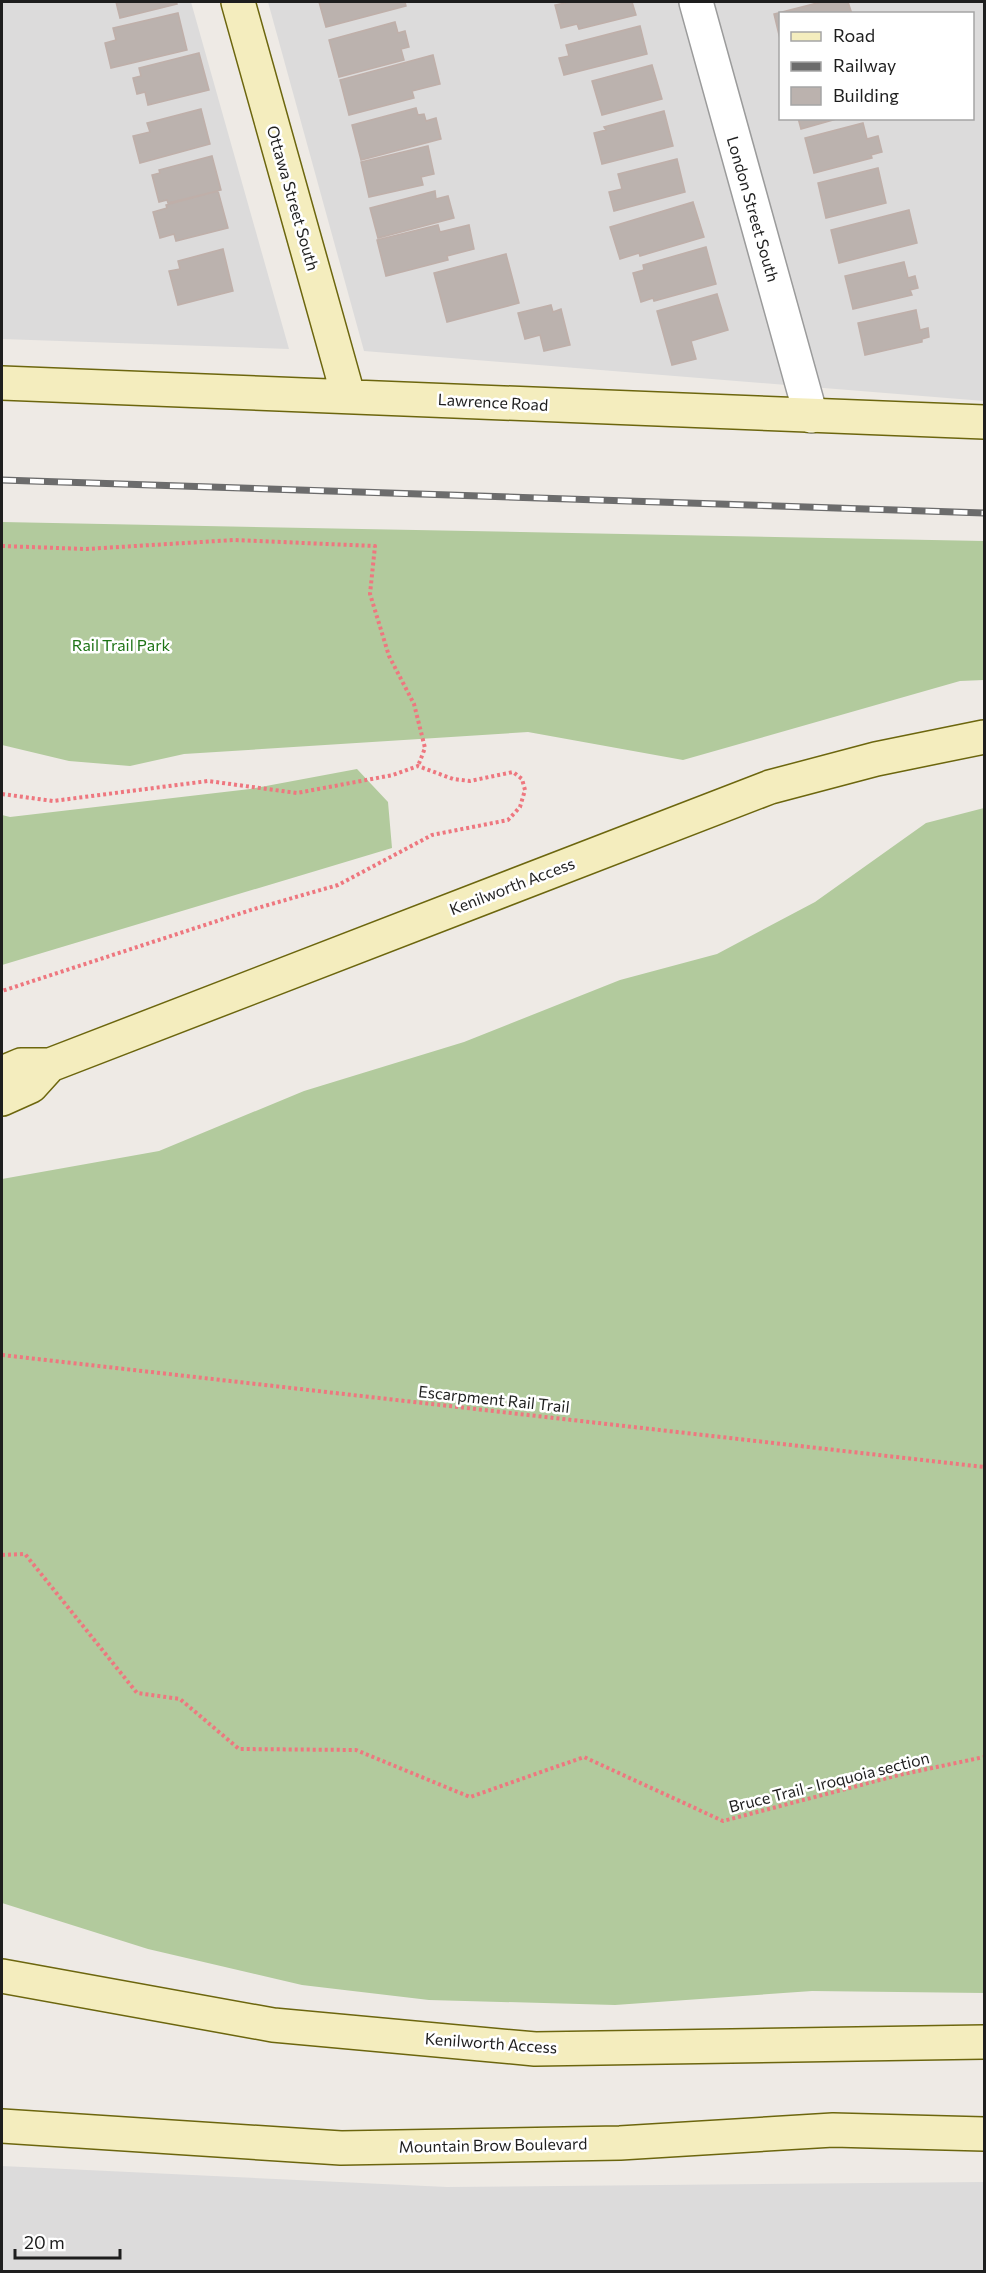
<svg xmlns="http://www.w3.org/2000/svg" width="986" height="2273" viewBox="0 0 986 2273" font-family="Commissioner,sans-serif">
  <style>
    .residential { fill: #dcdbdb; fill-rule: evenodd }
    .forest { fill: #b2ca9d }
    .building { fill: #bbb2ae; stroke: #bfafa9; stroke-width: 1.5 }
    .lines { fill: none; stroke-linecap: round; stroke-linejoin: round }
    .street-casing { stroke: #9b9b9b; stroke-width: 36 }
    .secondary-casing { stroke: #6c660e; stroke-width: 36 }
    .path { stroke: #ee777f; stroke-width: 4; stroke-dasharray: 3 3; stroke-linecap: butt }
    .street { stroke: #fff; stroke-width: 33 }
    .secondary { stroke: #f4edbe; stroke-width: 33 }
    .rail-casing { stroke: #6c6c6c; stroke-width: 7 }
    .rail { stroke: #fff; stroke-width: 4.5; stroke-dasharray: 14; stroke-linecap: butt }
    .labels { text-anchor: middle; stroke-width: 5; stroke-linejoin: round; paint-order: stroke }
    .street-label { font-size: 16px; fill: #1e1e1e; stroke: #fff }
    .park-label { font-size: 16px; fill: #1d7315; stroke: #fff }
  </style>
  <rect width="100%" height="100%" fill="#eeeae5"/>
  <path class="residential" d="M2 2H191L289 349 2 339Z
    M268 2H984V401L364 351ZM780 14H972V118H780Z
    M2 2166 447 2187 984 2182V2271H2Z"/>
  <path class="forest" d="M2 522 984 541V680L960 681 683 760 528 732 184 754 130 766 69 761 2 745Z
    M357 769 388 802 392 848 2 965V815L10 817 250 789Z
    M984 808V1993L812 1991 615 2005 429 2000 302 1985 148 1949 2 1903V1179L159 1151 304 1091 464 1042 620 980 717 954 815 902 926 823Z"/>
  <path class="building" d="M116 2H176L177 4 120 18Z
    M319 2H405L406 6 326 27Z
    M570 2H632L636 15 579 29 577 24 561 28 555 5Z
    M821 2H848L852 14H780V39L774 14Z
    M178 13 187 50 111 68 105 43 116 40 113 28Z
    M395 22 398 33 405 31 409 47 401 49 404 60 339 77 329 40Z
    M640 26 647 54 564 75 559 58 569 56 566 45Z
    M199 53 209 90 148 105 145 92 137 94 133 78 141 76 139 68Z
    M433 55 440 84 412 91 414 98 349 115 340 80Z
    M652 65 662 99 602 115 592 81Z
    M416 108 418 115 424 114 426 121 436 118 441 139 361 160 352 125Z
    M201 109 210 144 140 163 133 136 150 132 147 123Z
    M664 111 673 146 602 164 594 133 606 130 604 127Z
    M798 118H840L801 129Z
    M863 123 867 139 878 136 882 152 871 155 872 158 814 173 805 138Z
    M428 146 434 174 421 177 423 185 369 197 361 162Z
    M212 156 221 190 168 203 167 200 159 202 152 175 160 173 159 170Z
    M677 159 685 192 614 211 609 192 622 189 618 174Z
    M878 168 886 203 826 218 818 183Z
    M218 191 228 228 176 241 174 234 160 238 153 212 167 208 166 205Z
    M435 191 436 199 448 196 454 218 378 238 370 208Z
    M693 202 704 237 640 256 639 253 620 259 610 227Z
    M909 210 917 243 839 263 831 230Z
    M438 225 440 232 469 225 474 249 447 256 448 260 386 276 377 240Z
    M706 247 716 284 654 301 653 298 641 302 633 273 644 270 643 265Z
    M223 249 233 291 178 305 169 271 180 269 178 261Z
    M506 254 519 303 447 322 434 273Z
    M904 262 908 278 915 276 918 288 910 290 912 295 853 309 845 276Z
    M717 294 728 330 691 341 696 359 672 365 657 311Z
    M551 305 553 312 561 309 570 345 544 351 540 335 525 339 518 313Z
    M916 310 920 330 928 328 929 337 922 339V342L865 355 858 323Z"/>
  <g class="lines">
    <g class="street-casing">
      <path id="street" d="M696 2 811 416"/>
    </g>
    <g class="secondary-casing">
      <path id="secondary" d="M238 2 348 395
        M2 383 984 422
        M2 1073 21 1065H50L770 787 876 759 984 737
        M2 1099 31 1086 50 1065
        M2 1976 273 2025 535 2049 984 2042
        M2 2126 341 2148 620 2143 833 2130 984 2134"/>
    </g>
    <path class="path" d="M2 546 86 549 234 540 375 546 370 594 389 656 414 704 425 748 418 766
      M2 794 53 801 208 781 297 793 393 775 418 766 453 779 470 781 513 772 522 779 525 790 520 807 508 820 432 835 338 885 254 909 2 991
      M2 1355 984 1467
      M2 1555 25 1554 137 1693 180 1699 239 1749 356 1750 470 1797 584 1757 723 1821 899 1775 984 1757"/>
    <use href="#street" class="street"/>
    <use href="#secondary" class="secondary"/>
    <g class="rail-casing">
      <path id="rail" d="M2 480 984 513"/>
    </g>
    <use href="#rail" class="rail"/>
  </g>
  <g class="labels">
    <g class="street-label">
      <text transform="translate(293 198) rotate(74)" y="6">Ottawa Street South</text>
      <text transform="translate(753 209) rotate(74)" y="6">London Street South</text>
      <text transform="translate(493 402) rotate(3)" y="6">Lawrence Road</text>
      <text transform="translate(512 886) rotate(-21)" y="6">Kenilworth Access</text>
      <text transform="translate(494 1399) rotate(6)" y="6">Escarpment Rail Trail</text>
      <text transform="translate(829 1782) rotate(-14)" y="6">Bruce Trail - Iroquoia section</text>
      <text transform="translate(491 2043) rotate(4)" y="6">Kenilworth Access</text>
      <text transform="translate(493 2145) rotate(-1)" y="6">Mountain Brow Boulevard</text>
    </g>
    <g class="park-label">
      <text x="121" y="651">Rail Trail Park</text>
    </g>
  </g>
  <rect width="986" height="2273" fill="none" stroke="#1e1e1e" stroke-width="6"/>
  <rect x="779" y="12" width="195" height="108" fill="#ffffff" stroke="#a5a5a5" stroke-width="1.5"/>
  <rect x="791" y="32" width="30" height="9" fill="#f4edbe" stroke="#a5a5a5" stroke-width="1.5"/>
  <text x="833" y="42" font-size="18" fill="#1e1e1e">Road</text>
  <rect x="791" y="62" width="30" height="9" fill="#6c6c6c" stroke="#a5a5a5" stroke-width="1.5"/>
  <text x="833" y="72" font-size="18" fill="#1e1e1e">Railway</text>
  <rect x="791" y="87" width="30" height="18" fill="#bbb2ae" stroke="#a5a5a5" stroke-width="1.5"/>
  <text x="833" y="102" font-size="18" fill="#1e1e1e">Building</text>
  <path d="M15 2249v9h105v-9" fill="none" stroke="#1e1e1e" stroke-width="3"/>
  <text x="24" y="2249" font-size="18" fill="#1e1e1e" stroke="#ffffff" stroke-width="4.5" paint-order="stroke">20 m</text>
</svg>
